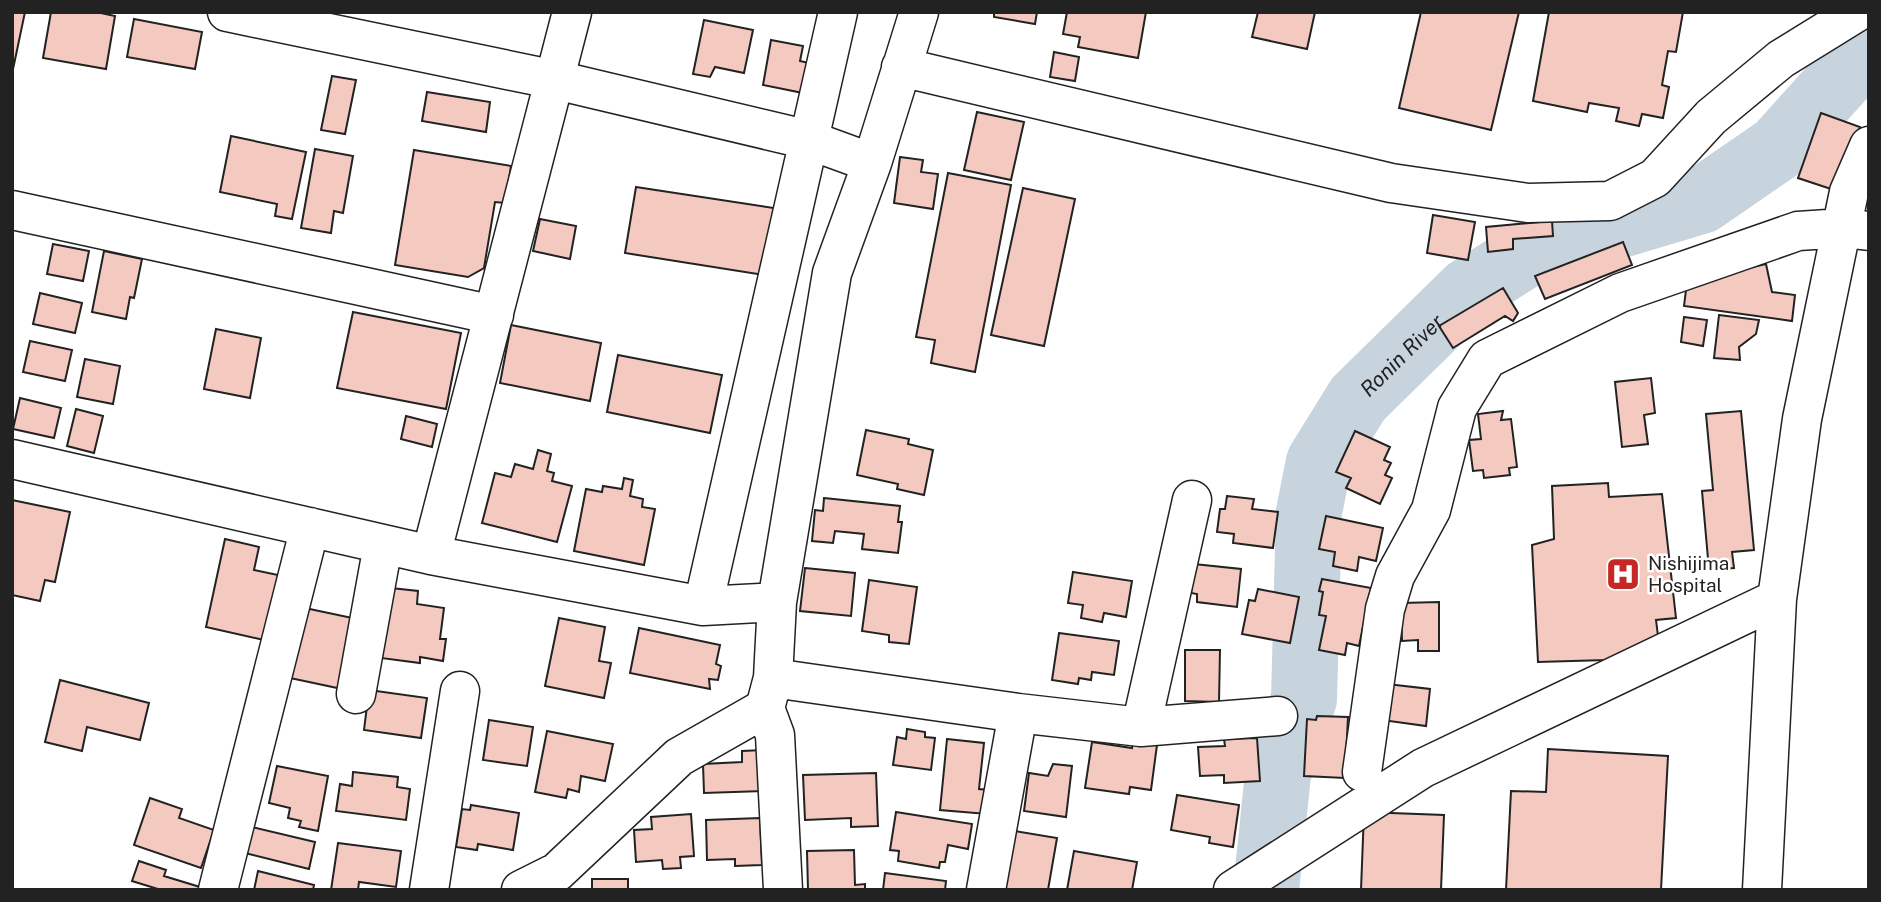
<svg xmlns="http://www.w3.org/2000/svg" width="1881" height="902" viewBox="0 0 1881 902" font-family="'Public Sans',sans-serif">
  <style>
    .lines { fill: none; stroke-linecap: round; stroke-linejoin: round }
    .river { stroke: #c7d3dd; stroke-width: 66 }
    .building { fill: #f3c9c0; stroke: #222; stroke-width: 2 }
    .minor-casing { stroke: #222; stroke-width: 41 }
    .minor { stroke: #fff; stroke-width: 38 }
    .labels { text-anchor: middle; stroke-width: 5; stroke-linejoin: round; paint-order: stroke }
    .poi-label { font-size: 19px; fill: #222; stroke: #fff; text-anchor: start }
    .water-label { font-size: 21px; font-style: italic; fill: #222; stroke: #fff }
  </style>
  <rect width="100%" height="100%" fill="#fff"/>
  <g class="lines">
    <path class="river" id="s1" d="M1266 890 1278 774 1304 699 1309 512 1319 462 1358 399 1468 291 1530 252 1701 201 1778 148 1861 56 1869 51"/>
  </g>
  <path class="building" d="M12 12H25L12 74Z
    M51 12H96L115 16 106 69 43 58Z
    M994 12H1037L1035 24 994 17Z
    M1067 12H1146L1138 58 1078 47 1080 37 1063 34Z
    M1258 12H1315L1307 49 1252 37Z
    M1421 12H1519L1491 130 1399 108Z
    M1549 12H1683L1676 52 1668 51 1662 85 1669 87 1663 118 1642 114 1639 126 1616 121 1619 108 1589 103 1587 112 1533 101Z
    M134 19 202 32 195 69 127 57Z
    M704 20 753 30 744 73 715 67 710 77 693 74Z
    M771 40 803 46 800 61 809 63 803 93 763 85Z
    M1054 52 1079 57 1075 81 1050 77Z
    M332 76 356 80 345 134 321 130Z
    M427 92 490 102 486 132 422 121Z
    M977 112 1024 122 1011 180 964 170Z
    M1821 113 1860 127 1837 191 1798 178Z
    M231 136 306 152 292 219 275 216 277 204 220 192Z
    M315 149 353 156 343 213 334 211 331 233 301 228Z
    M414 150 511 166 505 203 495 202 484 268 468 277 395 265Z
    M900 157 923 160 921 172 938 174 933 209 894 203Z
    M948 173 1011 185 975 372 931 363 935 340 916 337Z
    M636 187 774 208 764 275 625 253Z
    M1023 188 1075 199 1044 346 991 335Z
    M1433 215 1475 222 1468 260 1427 253Z
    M540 219 576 226 570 259 533 251Z
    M1552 221 1553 236 1513 239V249L1488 252 1486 227Z
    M1623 242 1632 265 1545 299 1535 276Z
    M53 244 89 251 83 281 47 274Z
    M104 251 142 259 134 298 130 297 126 319 92 312Z
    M1766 264 1772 292 1795 295 1792 321 1684 306 1687 282Z
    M1503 288 1518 313 1513 321 1505 316 1453 348 1439 326Z
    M40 293 82 303 75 333 33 324Z
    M353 312 461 333 446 409 337 388Z
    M1719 315 1759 320 1756 334 1739 347 1740 360 1714 358Z
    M1684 317 1707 320 1703 346 1681 342Z
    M511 325 601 343 590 401 500 383Z
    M216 329 261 338 250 398 204 389Z
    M30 341 72 350 65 381 23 372Z
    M618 355 722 375 710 433 607 412Z
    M85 359 120 366 113 404 77 397Z
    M1651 378 1655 413 1644 415 1648 444 1622 447 1615 382Z
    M20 398 61 408 54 438 13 429Z
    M76 409 103 416 94 453 67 446Z
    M1503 411 1501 420 1511 419 1517 467 1509 468 1510 475 1484 478 1483 470 1473 471 1469 440 1481 439 1478 414Z
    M1741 411 1754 550 1732 552 1734 568 1709 570 1702 491 1713 490 1706 414Z
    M406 416 437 424 432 447 401 439Z
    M866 430 909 439 908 444 933 450 924 495 897 489 898 484 857 475Z
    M1355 431 1390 447 1384 460 1391 463 1385 475 1392 478 1380 504 1346 488 1351 478 1336 472Z
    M538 450 551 454 547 471 554 473 552 481 572 486 557 542 482 523 495 473 511 477 515 464 533 469Z
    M624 478 633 480 630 496 643 499 642 507 655 509 644 565 574 551 586 489 602 492 603 486 622 489Z
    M1608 483 1609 497 1662 494 1676 618 1656 620 1658 636 1607 660 1538 662 1532 545 1554 539 1552 486Z
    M1227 496 1254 499 1252 509 1278 512 1273 548 1233 543 1234 534 1217 532 1220 509H1225Z
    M824 498 900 506 898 522H902L898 553 862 549 864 534 835 531 833 543 812 541 815 510 823 511Z
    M12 500 70 512 55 582 45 580 40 601 12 595Z
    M1326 516 1383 528 1376 561 1359 557 1357 571 1333 566 1335 552 1319 549Z
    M225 539 259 547 254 570 278 575 264 640 206 627Z
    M1194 564 1241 569 1237 607 1197 602V594L1191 593Z
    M805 568 855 573 851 616 800 611Z
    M1073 572 1132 581 1126 617 1104 613 1102 622 1081 618 1083 605 1068 603Z
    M1322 579 1371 588 1359 646 1347 643 1345 655 1319 650 1326 616 1319 615 1323 592 1319 591Z
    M869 580 917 587 909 644 889 642V635L862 631Z
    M391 588 418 591 417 604 444 608 440 639H446L443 661 420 657V663L381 658Z
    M1258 589 1299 597 1290 643 1242 634 1249 600 1255 601Z
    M1439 602V651H1418V640L1402 641 1401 603Z
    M305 608 357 619 342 689 290 678Z
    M559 618 605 627 599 661 611 663 604 698 545 686Z
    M639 628 720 645 716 664 721 666 718 680 709 679 710 689 630 673Z
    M1059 633 1119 641 1114 675 1092 672 1091 680 1079 678 1078 684 1052 680Z
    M1185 650H1220L1219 702 1185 701Z
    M60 680 149 703 140 740 87 727 82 751 45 742Z
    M1387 684 1430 689 1426 726 1382 720Z
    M369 690 427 698 421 738 364 730Z
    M1317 716 1348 717 1345 778 1304 776 1307 719 1316 720Z
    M489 720 533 727 527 766 483 760Z
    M907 729 925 732V737L935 738 931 770 893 765 897 737 906 739Z
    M547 731 613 744 605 781 581 776 579 792 568 789 566 798 535 792Z
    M1257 738 1260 781 1224 783V775L1200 776 1198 747 1225 746 1224 739Z
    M947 739 984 743 979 789 990 790 987 814 940 810Z
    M1133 741 1157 745 1151 790 1130 787 1129 794 1085 788 1092 742 1132 748Z
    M1548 749 1668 756 1661 890H1506L1511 791 1546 792Z
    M763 750 765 791 704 793 703 764 742 762V751Z
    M1053 764 1072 766 1066 817 1024 811 1029 773 1048 776Z
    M277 766 328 776 318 831 299 827 301 821 288 818 290 808 269 803Z
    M353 772 398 777 397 787 410 789 406 820 336 811 340 784 352 786Z
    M876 773 878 826 851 827V818L805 820 803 775Z
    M1177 795 1239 805 1233 847 1209 843 1210 837 1171 830Z
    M150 798 182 809 179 818 214 830 201 868 134 845Z
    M471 805 519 813 513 850 478 844 477 850 456 847 462 809 470 810Z
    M896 812 972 824 968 849 948 845 945 862H940L939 868 898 861 899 851 890 850Z
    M1364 812 1444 815 1441 890H1361Z
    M691 814 694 856 680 857 681 868 663 869 662 860 636 862 634 830 652 829 651 817Z
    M760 818 762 865 735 866V859L707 860 706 820Z
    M252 827 315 842 309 869 245 853Z
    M1015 831 1057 838 1048 890H1005Z
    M338 843 401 851 396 887 359 882 358 890H331Z
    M854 850 855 885 865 884V890H808L807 851Z
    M1074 851 1137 862 1132 890H1067Z
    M139 861 166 870 164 876 200 887 199 890H161L132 881Z
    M258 871 314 885 313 890H254Z
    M885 873 946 881 945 890H883Z
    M592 879H628V890H592Z"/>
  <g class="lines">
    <g class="minor-casing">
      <path id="minor" d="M227 12 556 80 809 140 872 163
        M901 67 1391 183 1528 203 1610 201 1655 178 1711 117 1781 59 1857 12
        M12 210 494 315
        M12 459 431 555 703 606 777 602
        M431 555 572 12
        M703 606 838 12
        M773 678 1018 713 1141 727 1278 716
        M356 694 383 545
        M1141 727 1192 500
        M1362 772 1385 609 1395 576 1431 510 1457 408 1487 359 1620 293 1798 231 1843 228 1869 231
        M218 890 310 527
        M429 890 460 691
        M521 890 557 872 679 757 765 708
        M783 890 775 735 765 708 773 678 777 602 832 273 872 163 919 12
        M986 890 1018 713
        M1233 890 1423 768 1777 599
        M1762 890 1777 599 1802 419 1849 192 1869 146"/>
    </g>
    <use href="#minor" class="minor"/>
  </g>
  <defs>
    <g id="hospital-square" transform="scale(1.75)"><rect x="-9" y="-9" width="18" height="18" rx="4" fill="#c62828" stroke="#fff"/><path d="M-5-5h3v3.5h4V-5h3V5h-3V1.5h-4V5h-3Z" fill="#fff"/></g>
  </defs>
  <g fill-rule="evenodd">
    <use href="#hospital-square" x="1623" y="574"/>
  </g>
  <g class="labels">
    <g class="poi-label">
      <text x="1648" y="570">Nishijima<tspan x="1648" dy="22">Hospital</tspan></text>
    </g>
    <g class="water-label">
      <text dy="7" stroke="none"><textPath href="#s1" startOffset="570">Ronin River</textPath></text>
    </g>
  </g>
  <rect width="1881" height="902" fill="none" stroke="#222222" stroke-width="28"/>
</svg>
